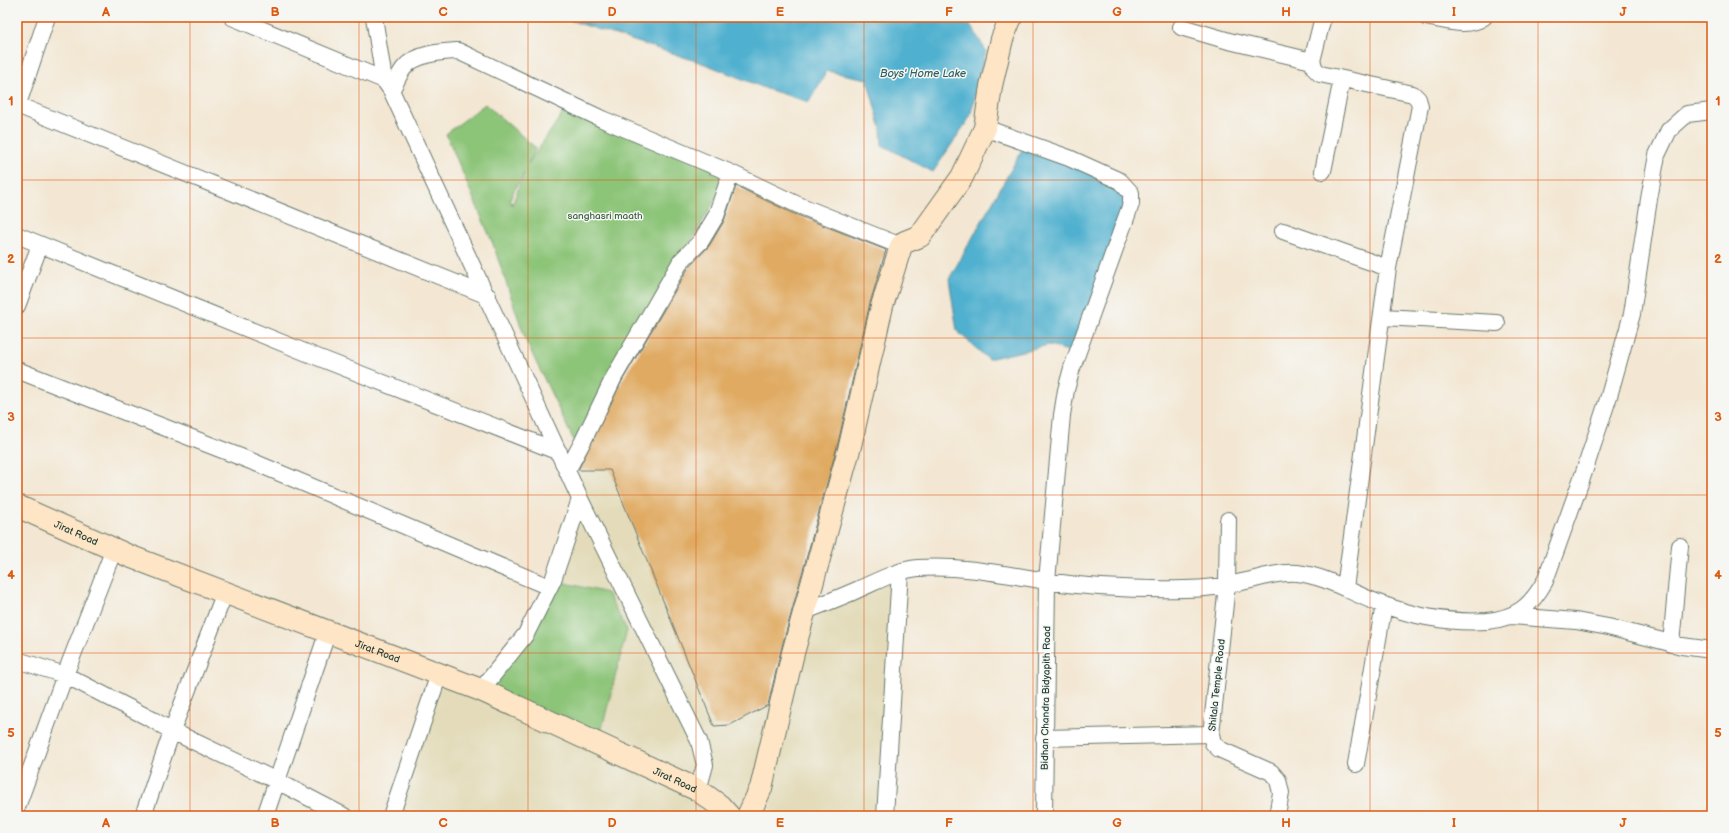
<svg xmlns="http://www.w3.org/2000/svg" width="1729" height="833" viewBox="0 0 1729 833" font-family="'Balsamiq Sans',sans-serif">
  <style>
    .built { fill: #e3dbba }
    .green { fill: #8cc478; stroke: #568056; fill-rule: evenodd }
    .water { fill: #50b0cf; stroke: #387682 }
    .building { fill: #e0aa62 }
    .lines { fill: none; stroke-linecap: round; stroke-linejoin: round }
    .street-casing { stroke: #69786c; stroke-width: 18 }
    .secondary-casing { stroke: #69786c; stroke-width: 24 }
    .street { stroke: #fff; stroke-width: 16 }
    .secondary { stroke: #fde5c5; stroke-width: 22 }
    .grid { fill: none; stroke: #de580e; stroke-width: 1; stroke-opacity: 0.55 }
    .labels { text-anchor: middle; stroke-width: 3; stroke-linejoin: round; paint-order: stroke }
    .park-label { font-size: 10px; fill: #3a5f45; stroke: #f6f6f2 }
    .street-label { font-size: 10px; fill: #1f3d34; stroke: #f6f6f2 }
    .water-label { font-size: 11px; font-style: italic; fill: #2e6062; stroke: #f6f6f2 }
    .neatline { fill: none; stroke: #de580e; stroke-width: 1.5 }
    .grid-label { font-size: 13px; text-anchor: middle; font-weight: bold; fill: #de580e }
  </style>
  <rect width="100%" height="100%" fill="#f6f6f2"/>
  <filter id="ink" filterUnits="userSpaceOnUse"><feTurbulence type="fractalNoise" baseFrequency=".025" numOctaves="2"/><feDisplacementMap in="SourceGraphic" scale="8" xChannelSelector="R" yChannelSelector="G"/><feConvolveMatrix kernelMatrix="1 2 1 2 8 2 1 2 1" color-interpolation-filters="sRGB"/></filter>
  <filter id="wash" filterUnits="userSpaceOnUse"><feTurbulence type="fractalNoise" baseFrequency=".012" numOctaves="4" result="noise"/><feDisplacementMap in="SourceGraphic" scale="16" xChannelSelector="R" yChannelSelector="G"/><feGaussianBlur stdDeviation="0.9" result="paint"/><feColorMatrix in="noise" values="0 0 0 0 0 0 0 0 0 0 0 0 0 0 0 0 0 1.4 0 .05"/><feComposite in="paint" operator="in"/></filter>
  <g filter="url(#wash)">
    <rect width="100%" height="100%" fill="#f3e7d3"/>
    <path class="built" d="M610 470 714 726 730 725 782 697 805 611 900 572 886 816H391L439 674 481 690 553 580 580 499 567 471Z"/>
    <path class="green" d="M485 104 536 148 528 164 569 104 731 173 574 441 526 341 493 244 446 134ZM523 173H524L512 205 510 199Z
      M553 580 607 593 627 630 598 744 481 690Z"/>
    <path class="water" d="M560 17H966L986 51 970 117 933 172 882 145 881 129 867 79 827 71 809 102 767 89 705 64Z
      M1026 143 1131 193 1077 354 1049 345 988 359 957 331 949 279Z"/>
    <g id="blocks">
      <path class="building" d="M736 186 792 213 886 250 870 303 838 443 781 650 768 705 730 725 714 726 610 470H578L622 381 689 267 709 246 724 221Z"/>
    </g>
  </g>
  <g filter="url(#ink)">
    <use href="#blocks" fill-opacity="0" stroke="#69786c" stroke-width="1"/>
    <g class="lines">
      <g class="street-casing">
        <path id="street" d="M232 17 384 80 391 90 580 499 699 741 705 765 698 790
          M374 17 384 80
          M1323 17 1312 61 1315 69 1320 74 1413 94 1418 99 1420 106 1388 268 1345 588
          M1426 17C1445 20 1467 29 1484 17
          M1181 27 1229 41 1312 61
          M391 90C396 83 399 74 404 68 416 53 441 52 458 51L602 119 731 173
          M17 105 488 296
          M17 107 47 17
          M985 128 1069 158 1120 181 1131 193V204L1072 368 1066 390 1062 415 1047 581 1044 816
          M1323 171 1342 79
          M1283 231 1388 268
          M17 235 307 353 559 452
          M17 306 40 245
          M1382 317 1497 323
          M17 370 256 463 549 587
          M567 471 583 441 614 377 681 261 701 241 716 216 731 173 796 204 901 246
          M1228 520 1227 585 1211 734 1213 743 1219 749 1271 772 1278 780 1281 793 1277 816
          M805 611C823 604 842 597 859 589 878 581 897 570 918 568 961 565 1003 574 1046 581 1092 588 1138 590 1185 589 1207 589 1230 585 1251 580 1266 576 1281 572 1297 573 1328 576 1354 595 1384 605 1416 617 1453 623 1487 621 1517 618 1531 606 1545 581L1583 475 1609 396 1632 314 1649 199 1657 155 1669 130 1687 114 1712 111
          M1511 616 1576 621 1608 627 1682 646 1712 650
          M1671 644 1680 546
          M17 660 65 675 153 720 172 731 277 781 344 816
          M481 690 526 634 553 580 580 499
          M1044 738 1211 734
          M1356 764 1384 605
          M17 807 65 675 114 549
          M143 816 172 731 225 592
          M265 816 328 631
          M391 816 439 674
          M885 816 900 572"/>
      </g>
      <g class="secondary-casing">
        <g id="secondary">
          <path id="s1" d="M17 506 129 556 481 690 698 790 720 806 729 816"/>
          <path d="M748 816 761 788 793 653 850 446 882 306 901 246 905 242 920 236 962 177 985 128 991 86 1002 39 1011 17"/>
        </g>
      </g>
      <use href="#street" class="street"/>
      <use href="#secondary" class="secondary"/>
    </g>
  </g>
  <path class="grid" d="M190 17V816M359 17V816M528 17V816M696 17V816M864 17V816M1033 17V816M1202 17V816M1370 17V816M1538 17V816M17 180H1712M17 338H1712M17 495H1712M17 653H1712"/>
  <g class="labels">
    <g class="park-label">
      <text x="605" y="219">sanghasri maath</text>
    </g>
    <g class="street-label">
      <text dy="4" stroke="none"><textPath href="#s1" startOffset="65">Jirat Road</textPath></text>
      <text dy="4" stroke="none"><textPath href="#s1" startOffset="389">Jirat Road</textPath></text>
      <text transform="translate(1216 685) rotate(-84)" y="4">Shitala Temple Road</text>
      <text transform="translate(1045 698) rotate(-89)" y="4">Bidhan Chandra Bidyapith Road</text>
      <text dy="4" stroke="none"><textPath href="#s1" startOffset="713">Jirat Road</textPath></text>
    </g>
    <g class="water-label">
      <text x="923" y="77">Boys' Home Lake</text>
    </g>
  </g>
  <rect width="1729" height="833" fill="none" stroke="#f6f6f2" stroke-width="44"/>
  <rect x="22" y="22" width="1685" height="789" class="neatline"/>
  <g class="grid-label">
    <text x="106" y="16">A</text>
    <text x="275" y="16">B</text>
    <text x="443" y="16">C</text>
    <text x="612" y="16">D</text>
    <text x="780" y="16">E</text>
    <text x="949" y="16">F</text>
    <text x="1117" y="16">G</text>
    <text x="1286" y="16">H</text>
    <text x="1454" y="16">I</text>
    <text x="1623" y="16">J</text>
    <text x="11" y="105">1</text>
    <text x="1718" y="105">1</text>
    <text x="11" y="263">2</text>
    <text x="1718" y="263">2</text>
    <text x="11" y="421">3</text>
    <text x="1718" y="421">3</text>
    <text x="11" y="579">4</text>
    <text x="1718" y="579">4</text>
    <text x="11" y="737">5</text>
    <text x="1718" y="737">5</text>
    <text x="106" y="827">A</text>
    <text x="275" y="827">B</text>
    <text x="443" y="827">C</text>
    <text x="612" y="827">D</text>
    <text x="780" y="827">E</text>
    <text x="949" y="827">F</text>
    <text x="1117" y="827">G</text>
    <text x="1286" y="827">H</text>
    <text x="1454" y="827">I</text>
    <text x="1623" y="827">J</text>
  </g>
</svg>
